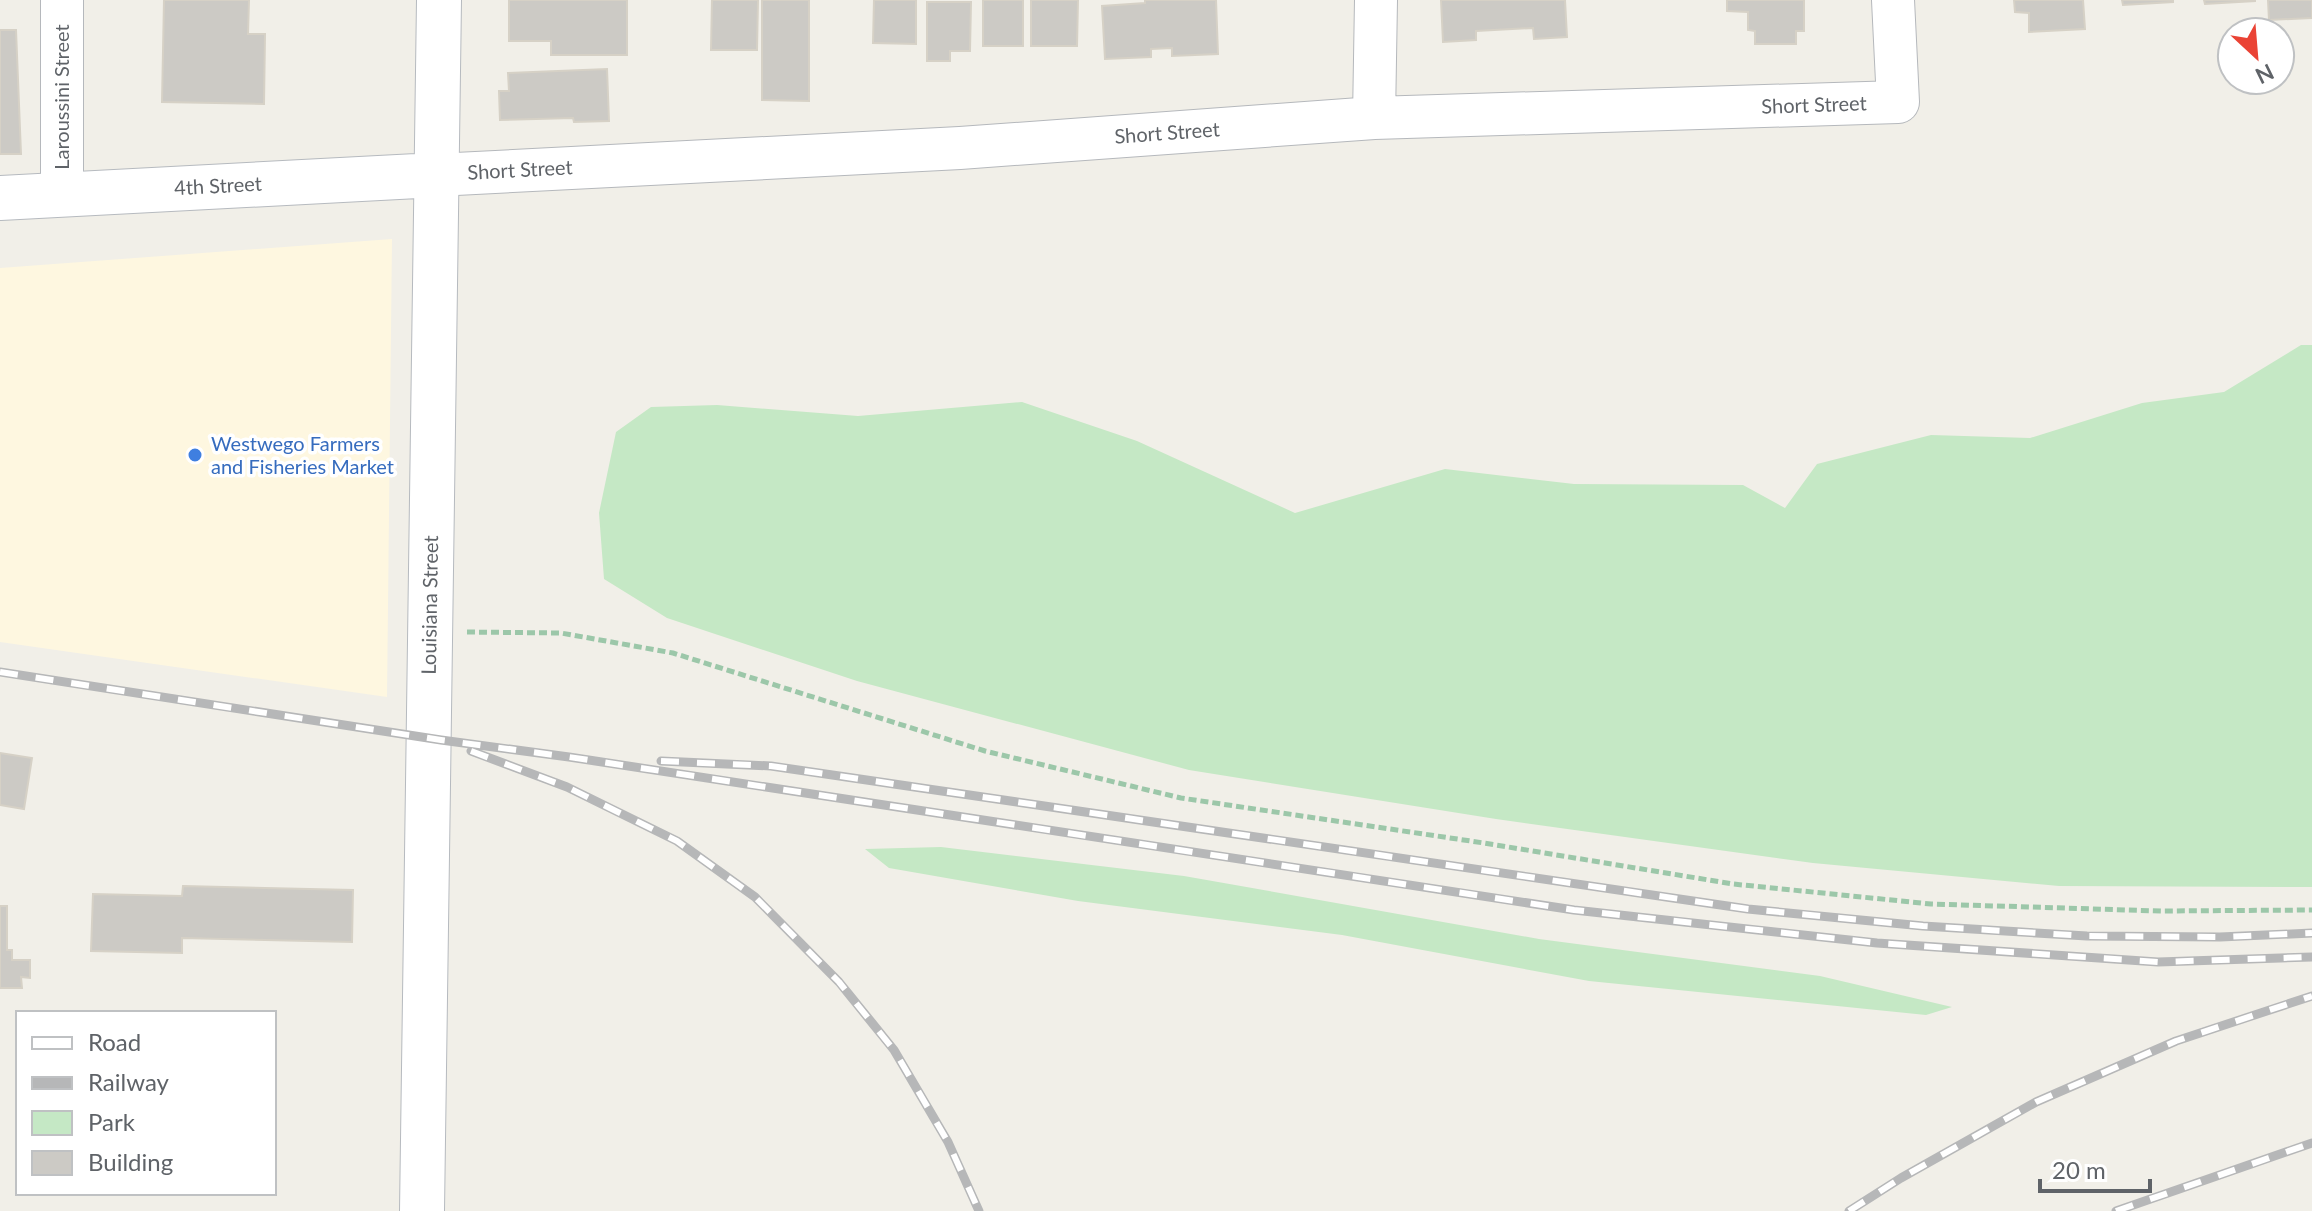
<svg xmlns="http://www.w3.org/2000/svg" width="2312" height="1211" viewBox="0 0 2312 1211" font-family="Lato,sans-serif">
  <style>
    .commercial { fill: #fef7e0 }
    .green { fill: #c5e8c5 }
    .building { fill: #cccac5; stroke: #d6d1c6; stroke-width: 2 }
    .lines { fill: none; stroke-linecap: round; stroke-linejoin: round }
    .minor-casing { stroke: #b5b8bc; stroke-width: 44 }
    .secondary-casing { stroke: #b6babf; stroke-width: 46 }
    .path { stroke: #9cc7a9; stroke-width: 5; stroke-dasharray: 8 4; stroke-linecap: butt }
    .minor { stroke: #fff; stroke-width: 42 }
    .secondary { stroke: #fff; stroke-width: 44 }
    .rail-casing { stroke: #b6b7b8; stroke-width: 9 }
    .rail { stroke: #fff; stroke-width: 6; stroke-dasharray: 18; stroke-linecap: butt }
    .shop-dot { fill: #3f7fe0; stroke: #fff; stroke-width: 3 }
    .labels { text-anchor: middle; stroke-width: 7; stroke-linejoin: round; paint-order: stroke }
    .street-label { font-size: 20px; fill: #5f6368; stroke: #fff }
    .shop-label { font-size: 20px; fill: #366cbe; stroke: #fff; text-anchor: start }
  </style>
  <rect width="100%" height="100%" fill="#f1efe8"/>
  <path class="commercial" d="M392 239 387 697 0 642V268Z"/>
  <path class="green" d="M2301 345H2312V887L2059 886 1813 863 1496 819 1189 770 857 681 667 618 604 579 599 513 616 432 651 407 717 405 858 416 1022 402 1137 441 1295 513 1445 469 1574 484 1743 485 1785 508 1817 464 1931 435 2030 438 2142 403 2224 392Z
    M941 847 1184 876 1539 939 1820 976 1952 1007 1926 1015 1589 981 1342 935 1078 901 889 868 865 849Z"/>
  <path class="building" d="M164 0H249L248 34H265L264 104 162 102Z
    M509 0H627V55H551V41H509Z
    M712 0H758L757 50H711Z
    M762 0H809V101L762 100Z
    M874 0H916V44L873 43Z
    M983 0H1023V46H983Z
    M1031 0H1078L1077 46H1031Z
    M1145 0H1216L1218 54 1172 56V48L1151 49V57L1105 59 1102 6 1145 3Z
    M1441 0H1565L1567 37 1534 39 1533 28 1476 31V40L1443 42Z
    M1727 0H1804V31H1796V44H1755V31L1748 30V12L1727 11Z
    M2014 0H2083L2085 29 2029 32V13L2015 12Z
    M2122 0H2173V2L2123 5Z
    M2204 0H2255V1L2205 4Z
    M2268 0H2312V18L2269 20Z
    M927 2H971L970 51H950V61H927Z
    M0 30H16L21 154H0Z
    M607 69 609 121 574 122 573 118 500 120 499 91H509L508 73Z
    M0 753 32 758 24 809 0 805Z
    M183 886 353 890 352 942 182 938V953L91 951 93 894 182 896Z
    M0 906H7V950H12V960H30V978L21 977 22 988H0Z"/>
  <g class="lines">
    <g class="minor-casing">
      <path id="minor" d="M62 0V195
        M1374 118 1376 0
        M436 175 960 148 1374 118 1898 102 1893 0"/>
    </g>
    <g class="secondary-casing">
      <path id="secondary" d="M0 198 436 175
        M422 1211 439 0"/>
    </g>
    <path class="path" d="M467 632 561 633 673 653 985 751 1181 798 1484 843 1733 884 1931 904 2161 911 2312 910"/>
    <use href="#minor" class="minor"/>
    <use href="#secondary" class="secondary"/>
    <g class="rail-casing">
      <path id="rail" d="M0 672 441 740 569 757 1574 910 1877 943 2158 962 2312 957
        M471 751 567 787 677 841 755 897 839 982 894 1050 948 1142 979 1211
        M661 761 771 766 1748 909 1923 926 2087 936 2220 937 2312 933
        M1849 1211 1901 1178 2036 1102 2176 1041 2312 996
        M2116 1211 2312 1143"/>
    </g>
    <use href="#rail" class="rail"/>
  </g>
  <circle class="shop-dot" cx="195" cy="455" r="8"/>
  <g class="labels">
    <g class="street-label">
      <text transform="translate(62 97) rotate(-90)" y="7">Laroussini Street</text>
      <text transform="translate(1814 105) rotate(-2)" y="7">Short Street</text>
      <text transform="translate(1167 133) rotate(-4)" y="7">Short Street</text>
      <text transform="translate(520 170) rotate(-3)" y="7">Short Street</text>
      <text transform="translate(218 186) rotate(-3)" y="7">4th Street</text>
      <text transform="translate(430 605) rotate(-89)" y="7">Louisiana Street</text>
    </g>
    <g class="shop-label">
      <text x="211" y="451">Westwego Farmers<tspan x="211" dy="23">and Fisheries Market</tspan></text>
    </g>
  </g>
  <rect x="16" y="1011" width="260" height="184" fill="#ffffff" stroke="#bfc1c3" stroke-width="2"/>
  <rect x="32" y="1037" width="40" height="12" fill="#ffffff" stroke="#bfc1c3" stroke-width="2"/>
  <text x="88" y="1051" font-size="24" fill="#5f6368">Road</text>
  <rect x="32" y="1077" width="40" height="12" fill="#b6b7b8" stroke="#bfc1c3" stroke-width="2"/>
  <text x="88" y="1091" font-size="24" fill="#5f6368">Railway</text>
  <rect x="32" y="1111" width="40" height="24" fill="#c5e8c5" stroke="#bfc1c3" stroke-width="2"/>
  <text x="88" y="1131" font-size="24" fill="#5f6368">Park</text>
  <rect x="32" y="1151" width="40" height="24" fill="#cccac5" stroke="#bfc1c3" stroke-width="2"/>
  <text x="88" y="1171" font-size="24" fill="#5f6368">Building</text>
  <g transform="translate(2256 56) rotate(154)"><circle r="38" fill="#ffffff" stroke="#bfc1c3" stroke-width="2"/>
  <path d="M0-6L14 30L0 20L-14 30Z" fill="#ea4335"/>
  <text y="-12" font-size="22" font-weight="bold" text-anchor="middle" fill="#5f6368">N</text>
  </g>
  <path d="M2040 1179v12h110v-12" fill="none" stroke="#5f6368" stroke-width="4"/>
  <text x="2052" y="1179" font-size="24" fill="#5f6368" stroke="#ffffff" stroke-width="6" paint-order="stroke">20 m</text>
</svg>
